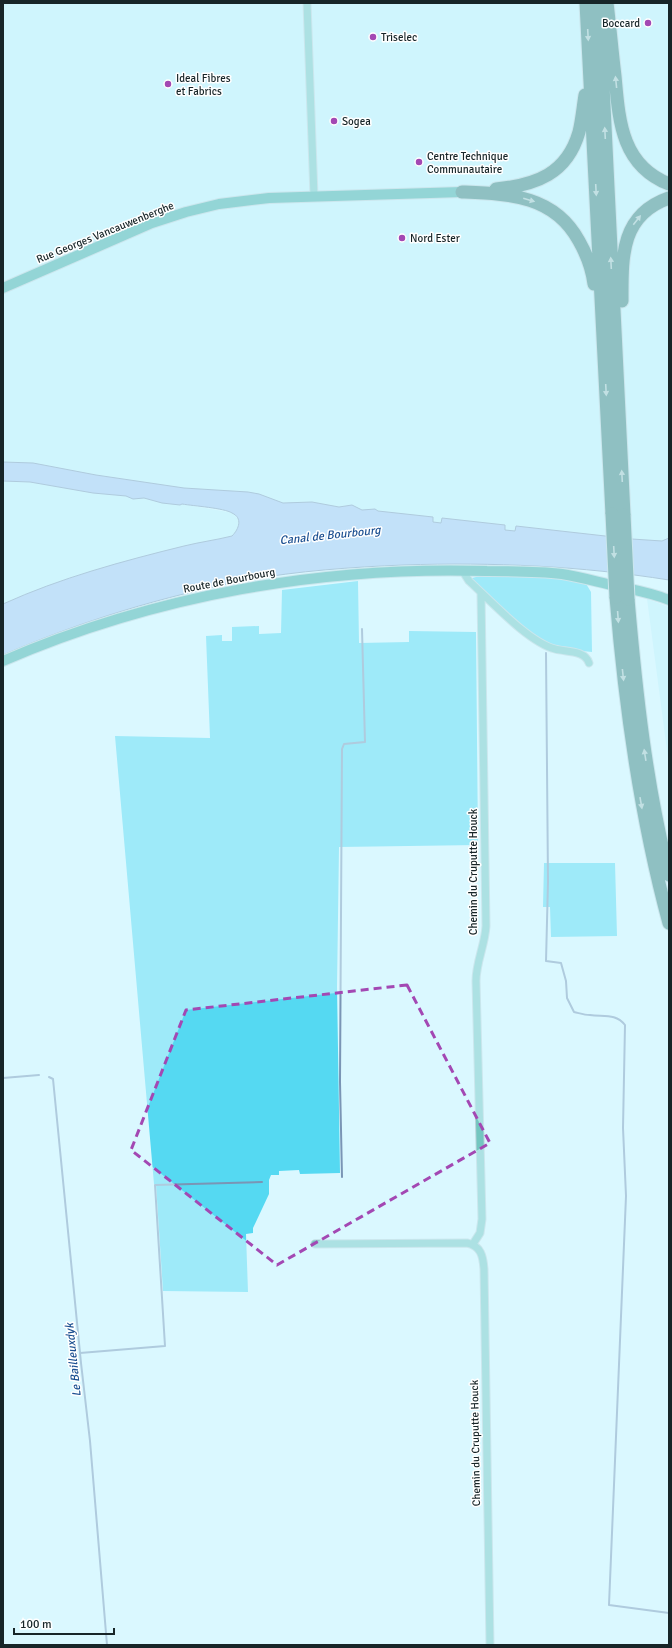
<svg xmlns="http://www.w3.org/2000/svg" width="672" height="1648" viewBox="0 0 672 1648" font-family="Signika,sans-serif">
  <style>
    .built { fill: #c2f1fb }
    .green { fill: #55d9f2 }
    .water { fill: #a4c5f1; stroke: #7a95b5 }
    .lines { fill: none; stroke-linecap: round; stroke-linejoin: round }
    .stream { stroke: #7a95b5; stroke-width: 2 }
    .street-casing { stroke: #b7d2d8; stroke-width: 9 }
    .secondary-casing { stroke: #b7d2d8; stroke-width: 12 }
    .highway-casing { stroke: #b7d2d8; stroke-width: 15 }
    .street { stroke: #73c6c0; stroke-width: 7 }
    .secondary { stroke: #3caaa4; stroke-width: 10 }
    .highway { stroke: #347c78; stroke-width: 13 }
    .highway-bridge-casing { stroke: #b7d2d8; stroke-width: 15; stroke-linecap: butt }
    .highway-bridge { stroke: #347c78; stroke-width: 13 }
    .oneway { fill: #a4c4c2 }
    .marked { fill: none; stroke: #a348b3; stroke-width: 3; stroke-dasharray: 8 5; stroke-linejoin: round }
    .poi-dot { fill: #a348b3; stroke: #fff; stroke-width: 1.5 }
    .labels { text-anchor: middle; stroke-width: 3; stroke-linejoin: round; paint-order: stroke }
    .poi-label { font-size: 11px; fill: #172528; stroke: #fff; text-anchor: start }
    .street-label { font-size: 11px; fill: #172528; stroke: #fff }
    .water-label { font-size: 12px; font-style: italic; fill: #1c5091; stroke: #fff }
  </style>
  <rect width="100%" height="100%" fill="#daf8ff"/>
  <path class="built" d="M3 3H669V538L662 541 632 539 517 526 515 531 505 530V525L442 518V523L433 522V518L378 511 377 510H362L348 505 339 507 312 502 283 503 248 492 184 488 96 475 33 463 3 462Z
    M3 481 30 482 93 493 144 498 162 503 182 504 228 512 234 514 238 519 239 527 237 531 232 536 184 546 103 568 63 581 3 604Z
    M647 599 669 607V766Z"/>
  <path class="green" d="M484 575 558 578 585 582 591 592 592 652 563 649 539 641 472 581V578Z
    M358 581 359 643 409 642V631L476 632 478 845 339 847 337 987 340 1173 300 1174 299 1170 279 1171V1175H271L269 1180V1194L253 1228V1233L246 1234 248 1292 163 1291 156 1184H154L115 736 210 738 206 636 222 635V641H232V627L259 626V634L281 633 282 590Z
    M544 863H615L617 936 551 937 550 907H543Z"/>
  <path class="water" d="M3 462 33 463 96 475 184 488 248 492 259 494 283 503 312 502 339 507 352 505 362 510 375 509 378 511 433 517V522L441 523 442 518 505 525V530L515 531 516 526 632 539 662 541 669 538V580C581 566 493 562 404 565 352 567 298 571 247 580 164 596 81 621 3 655V604C60 578 123 561 184 546 200 542 216 540 232 536 239 529 243 518 232 513 224 508 194 506 182 504L180 505 162 503 144 498 133 499 126 496 93 493 30 482 3 481Z"/>
  <g class="lines">
    <path class="stream" d="M546 653 548 882 546 961 561 963 566 981 567 998 574 1012C579 1013 584 1015 590 1015 603 1017 616 1013 625 1025L623 1128 626 1196 609 1605 669 1613
      M49 1077 53 1079 81 1363 90 1441 107 1645
      M3 1078 39 1075
      M342 1177 340 1082 342 749 344 744 365 742 362 629
      M80 1353 165 1346 155 1185 262 1182"/>
    <g class="street-casing">
      <path id="street" d="M307 3 314 196
        M462 570 469 581C490 600 528 642 555 649 566 652 585 650 589 663
        M315 1244 467 1243C481 1246 483 1256 484 1269L490 1645
        M473 1244 480 1233 482 1219 476 981C476 962 485 945 486 926L481 593"/>
    </g>
    <g class="secondary-casing">
      <path id="secondary" d="M3 288 152 223 186 212 219 204 269 198 462 192
        M3 661C155 595 322 566 487 571 512 571 538 571 562 574 581 577 598 582 616 586 634 590 652 593 669 600"/>
    </g>
    <g class="highway-casing">
      <path id="highway" d="M586 3 612 514
        M599 3 624 515
        M607 3C610 27 612 52 615 76 619 120 621 165 669 184
        M496 189C536 185 567 174 579 132 582 120 583 107 585 95
        M462 192C509 194 554 195 579 241 587 255 592 268 594 284
        M622 301C622 258 620 215 669 198
        M616 597C625 707 640 816 669 923
        M628 599C636 692 646 785 669 875"/>
    </g>
    <use href="#street" class="street"/>
    <use href="#secondary" class="secondary"/>
    <use href="#highway" class="highway"/>
    <g class="highway-bridge-casing">
      <path id="highway-bridge" d="M612 514 616 597
        M624 515 628 599"/>
    </g>
    <use href="#highway-bridge" class="highway-bridge"/>
  </g>
  <defs><path id="oneway-solid" d="M-6-.8H1V-3.2L6.5 0L1 3.2V.8H-6Z"/></defs>
  <g class="oneway">
    <use href="#oneway-solid" transform="translate(588 35) rotate(87)"/>
    <use href="#oneway-solid" transform="translate(616 82) rotate(-96)"/>
    <use href="#oneway-solid" transform="translate(605 133) rotate(-93)"/>
    <use href="#oneway-solid" transform="translate(596 190) rotate(87)"/>
    <use href="#oneway-solid" transform="translate(529 200) rotate(16)"/>
    <use href="#oneway-solid" transform="translate(637 220) rotate(-52)"/>
    <use href="#oneway-solid" transform="translate(611 263) rotate(-93)"/>
    <use href="#oneway-solid" transform="translate(606 390) rotate(87)"/>
    <use href="#oneway-solid" transform="translate(622 476) rotate(-93)"/>
    <use href="#oneway-solid" transform="translate(614 552) rotate(87)"/>
    <use href="#oneway-solid" transform="translate(618 617) rotate(86)"/>
    <use href="#oneway-solid" transform="translate(623 675) rotate(84)"/>
    <use href="#oneway-solid" transform="translate(645 755) rotate(-99)"/>
    <use href="#oneway-solid" transform="translate(641 803) rotate(80)"/>
  </g>
  <path d="M0 0H672V1648H0ZM407 985 490 1143 277 1265 131 1150 186 1010Z" fill="#daf8ff" fill-opacity=".55" fill-rule="evenodd"/>
  <path class="marked" d="M407 985 490 1143 277 1265 131 1150 186 1010Z"/>
  <g class="poi-dot">
    <circle cx="648" cy="23" r="4"/>
    <circle cx="373" cy="37" r="4"/>
    <circle cx="168" cy="84" r="4"/>
    <circle cx="334" cy="121" r="4"/>
    <circle cx="419" cy="162" r="4"/>
    <circle cx="402" cy="238" r="4"/>
  </g>
  <g class="labels">
    <g class="poi-label">
      <text x="640" y="27" text-anchor="end">Boccard</text>
      <text x="381" y="41">Triselec</text>
      <text x="176" y="82">Ideal Fibres<tspan x="176" dy="13">et Fabrics</tspan></text>
      <text x="342" y="125">Sogea</text>
      <text x="427" y="160">Centre Technique<tspan x="427" dy="13">Communautaire</tspan></text>
      <text x="410" y="242">Nord Ester</text>
    </g>
    <g class="street-label">
      <text transform="translate(105 232) rotate(-22)" y="4">Rue Georges Vancauwenberghe</text>
      <text transform="translate(229 580) rotate(-11)" y="4">Route de Bourbourg</text>
      <text transform="translate(473 872) rotate(-90)" y="4">Chemin du Cruputte Houck</text>
      <text transform="translate(475 1443) rotate(-91)" y="4">Chemin du Cruputte Houck</text>
    </g>
    <g class="water-label">
      <text transform="translate(330 535) rotate(-6)" y="4">Canal de Bourbourg</text>
      <text transform="translate(73 1360) rotate(-96)" y="4">Le Bailleuxdyk</text>
    </g>
  </g>
  <rect width="672" height="1648" fill="none" stroke="#172528" stroke-width="8"/>
  <path d="M14 1628v6h100v-6" fill="none" stroke="#172528" stroke-width="2"/>
  <text x="20" y="1628" font-size="12" fill="#172528" stroke="#ffffff" stroke-width="3" paint-order="stroke">100 m</text>
</svg>
